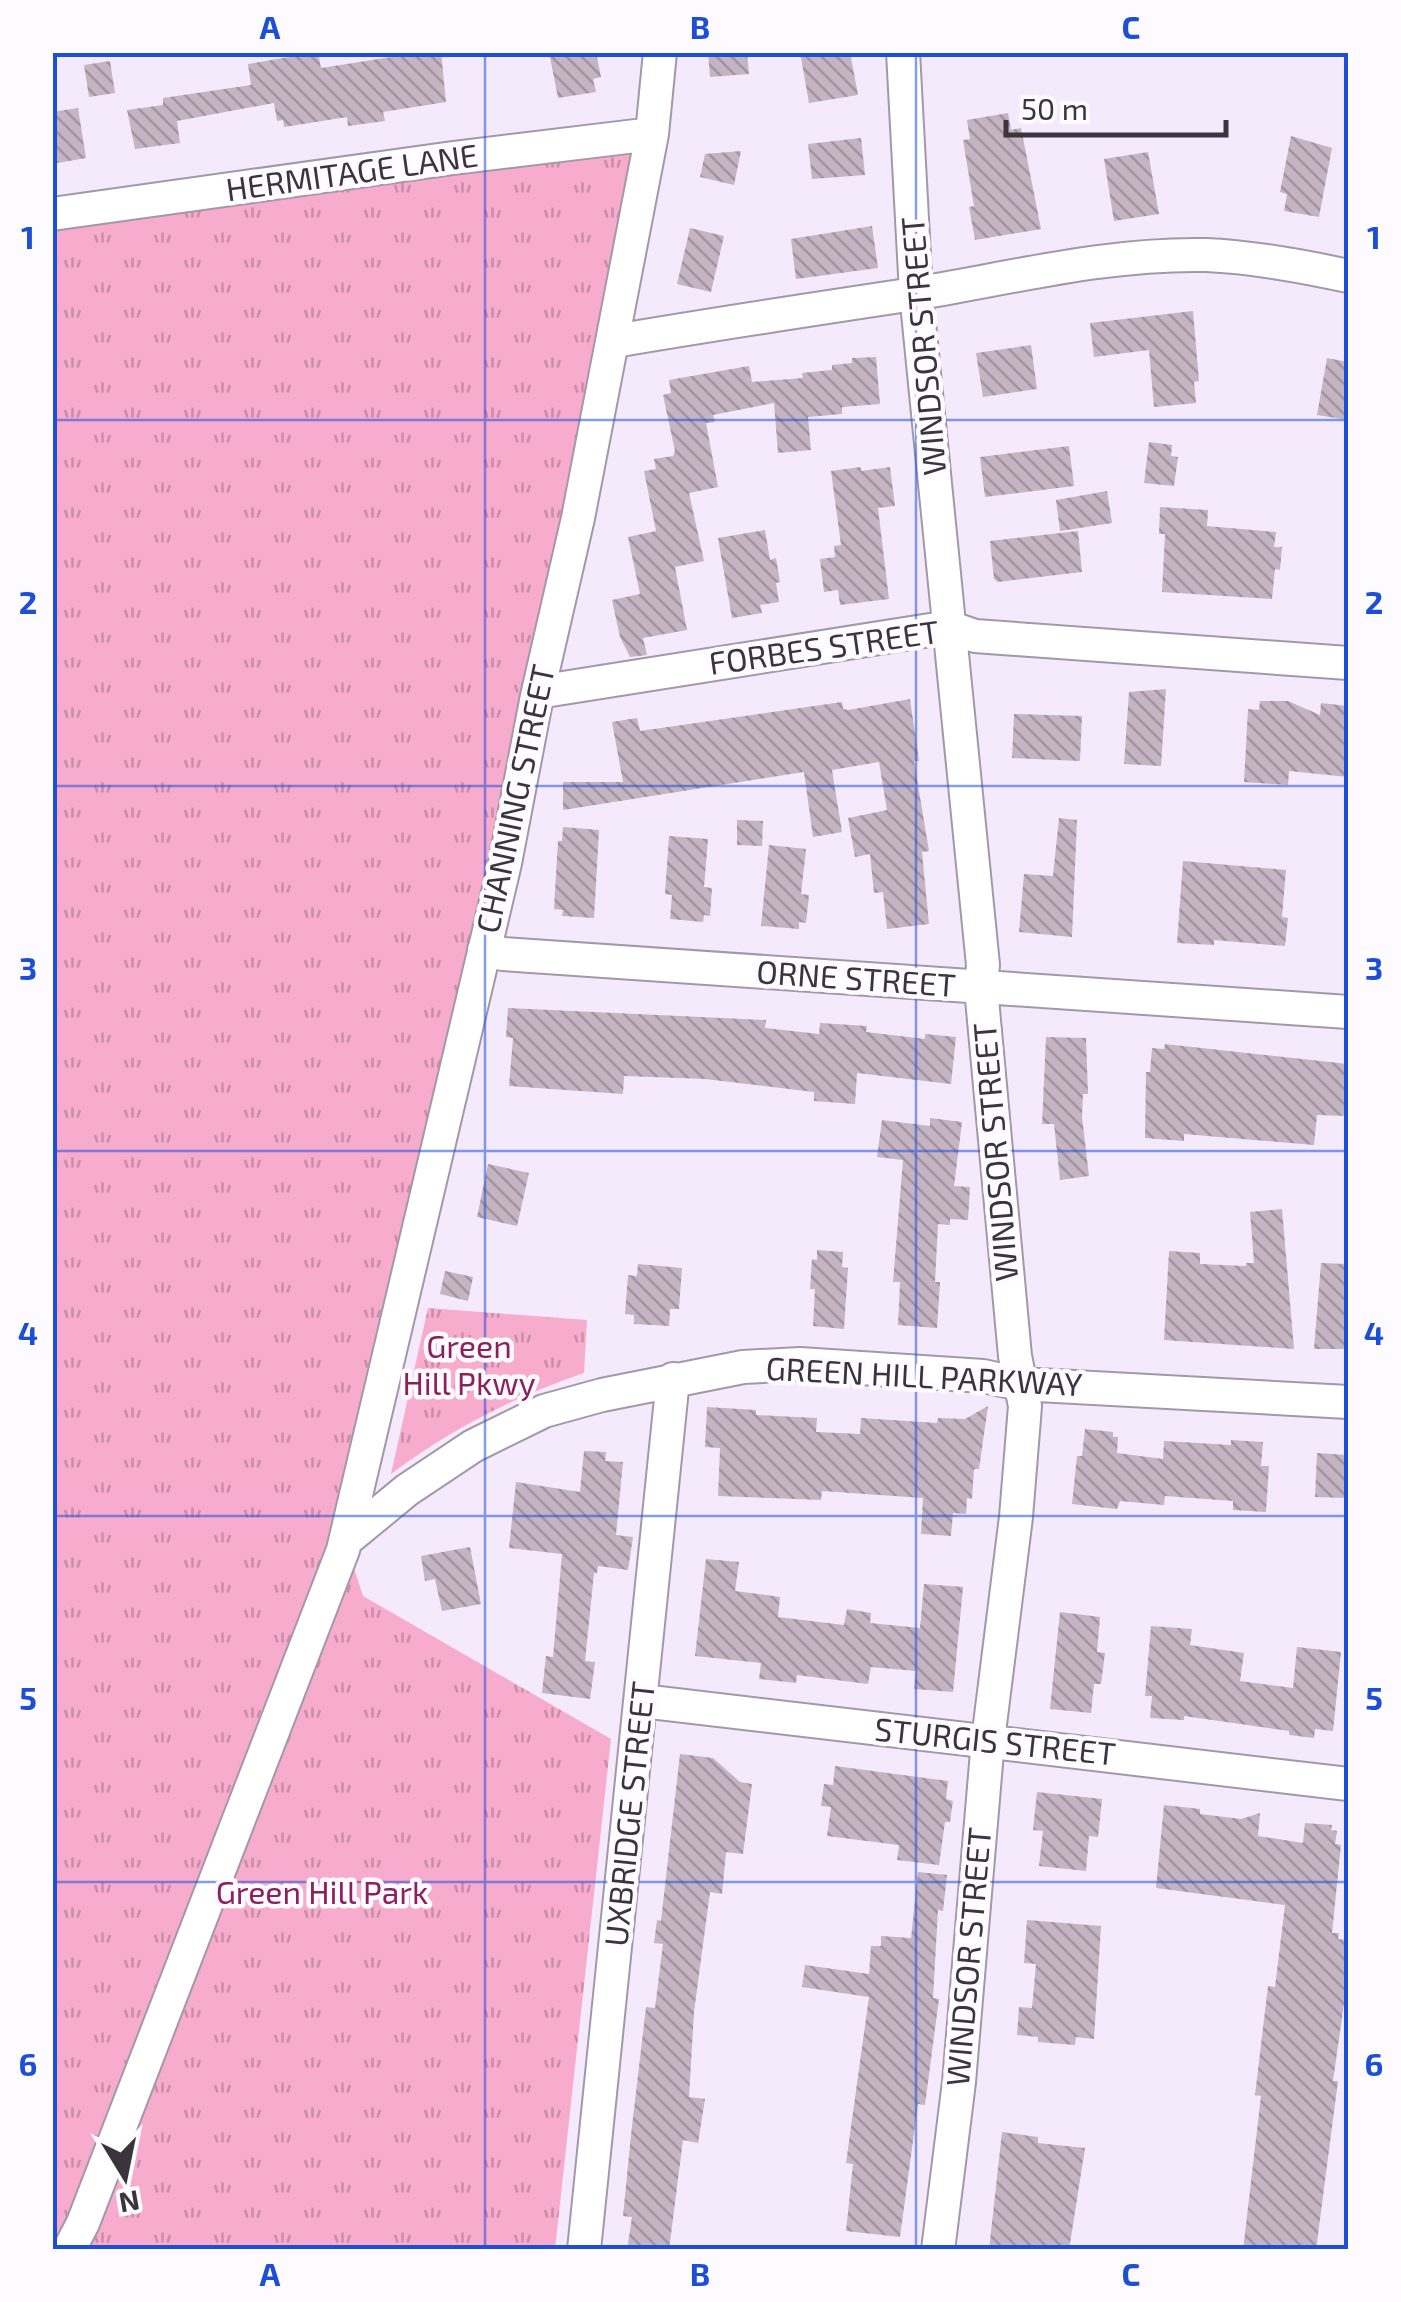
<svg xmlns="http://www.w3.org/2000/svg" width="1401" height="2302" viewBox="0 0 1401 2302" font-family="'Exo 2',sans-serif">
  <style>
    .park { fill: url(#park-tufts) }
    .building { fill: url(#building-back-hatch) }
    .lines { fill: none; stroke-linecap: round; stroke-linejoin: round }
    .minor-casing { stroke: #a398a9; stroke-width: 36 }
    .minor { stroke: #fff; stroke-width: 32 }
    .grid { fill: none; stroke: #1d4ed8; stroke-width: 2.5; stroke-opacity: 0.55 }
    .labels { text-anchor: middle; stroke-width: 9; stroke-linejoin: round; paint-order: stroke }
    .street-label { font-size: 32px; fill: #3a353c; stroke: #fdfbff }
    .park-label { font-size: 32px; fill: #8c1f5c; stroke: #fdfbff }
    .neatline { fill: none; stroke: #1d4ed8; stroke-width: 4 }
    .grid-label { font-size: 32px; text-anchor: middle; font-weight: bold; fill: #1d4ed8 }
  </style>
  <defs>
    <pattern id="park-tufts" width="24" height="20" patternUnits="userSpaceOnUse" patternTransform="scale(2.5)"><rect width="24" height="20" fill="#f8accd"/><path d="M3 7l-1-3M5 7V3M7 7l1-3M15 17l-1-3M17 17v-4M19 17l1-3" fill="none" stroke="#ca8da8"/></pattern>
    <pattern id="building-back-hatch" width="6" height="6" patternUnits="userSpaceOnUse" patternTransform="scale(2.5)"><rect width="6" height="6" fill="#c5b4c2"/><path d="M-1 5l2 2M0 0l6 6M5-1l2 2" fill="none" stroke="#a1939f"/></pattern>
  </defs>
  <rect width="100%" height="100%" fill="#f5eafc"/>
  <path class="park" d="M652 134 345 1541 363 1596 611 1739 555 2249H53L52 215Z
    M428 1308 587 1320 584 1373C516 1396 449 1430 391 1474Z"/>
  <path class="building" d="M318 52 321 68 404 55 403 52H441L446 102 383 112 385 121 348 126 347 117 284 127 283 120 277 121 274 103 177 121 180 143 135 149 127 110 163 105V98L251 85 248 64Z
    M549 52H596L601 77 593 79 596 92 558 98Z
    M708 52H747L749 74 710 77Z
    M800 52H850L858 95 809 103Z
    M110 61 115 93 89 97 84 65Z
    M78 108 86 158 52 164V112Z
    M1008 113 1011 130 1021 128 1041 229 975 240 969 207 974 206 963 140 970 139 967 120Z
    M1291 136 1332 148 1319 217 1284 211 1287 194 1280 192Z
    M861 138 865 175 812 179 808 144Z
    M741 151 734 185 700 177 705 154Z
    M1148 152 1159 214 1114 221 1104 159Z
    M872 226 878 268 796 279 791 239Z
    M690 228 724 236 711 292 677 284Z
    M1193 311 1199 381 1194 382 1196 403 1154 407 1149 350 1094 357 1090 323Z
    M1031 345 1037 389 983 397 976 353Z
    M876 357 880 404 842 407V414L808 417 811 450 778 453 774 403 713 415 715 422 706 423 718 487 689 493 704 561 675 567 687 630 643 638 647 655 630 657 620 637 612 600 640 594 628 537 656 531 644 471 656 469 654 459 673 456 675 451 663 395 671 393 669 380 749 366 752 382 803 378 802 373 832 370V365L852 363V358Z
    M1327 358 1348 362V420L1317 415Z
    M1149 442 1172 445 1171 456 1178 457 1174 486 1144 483Z
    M1069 446 1074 486 985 497 980 457Z
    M861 467V471L890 467 895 506 878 508 889 599 840 605 838 590 824 592 820 559 835 557 834 546 841 545 831 471Z
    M1107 491 1112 523 1060 531 1056 500Z
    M1160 507 1208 510 1207 526 1276 532 1274 547H1282L1280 570 1275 569 1272 599 1162 592 1165 534H1159Z
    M765 530 770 560 776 558 780 582 776 583 779 602 760 605 762 613 732 618 718 538Z
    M1078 531 1082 572 998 582 994 579 990 541Z
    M1166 689 1161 766 1124 764 1129 692Z
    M910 699 919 761H914L929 851 922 852 929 924 887 929 883 892 874 893 870 854 855 857 848 818 887 810 879 762 832 770 842 832 813 837 804 772 563 810V782H623L612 722 637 718 640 731 842 702 843 709 848 710Z
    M1260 701H1288L1320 715 1321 703 1348 706V777L1289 771 1288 785 1244 782 1248 709 1259 710Z
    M1014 714 1082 716 1080 761 1012 758Z
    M1059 818 1077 820 1072 937 1019 932 1024 874 1053 876Z
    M737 820 763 821 762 846 737 845Z
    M563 827 599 830 594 918 562 916 563 910 554 909 558 841H562Z
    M669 836 708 839 704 887 712 888 710 916 704 915 703 922 670 919 672 895 665 894Z
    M769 845 806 849 801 894 809 895 806 923 799 922V929L761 926Z
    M1183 861 1286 870 1282 917 1288 918 1285 946 1214 940V945L1177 943Z
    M508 1008 766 1020 765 1028 819 1034 820 1023 867 1026 866 1032 925 1039V1034L956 1037 951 1084 857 1073 855 1104 814 1101V1092L705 1079 624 1076 623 1094 509 1086 513 1038 506 1037Z
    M1046 1037 1086 1038 1088 1094H1083L1082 1117 1089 1176 1060 1180 1054 1124H1042Z
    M1165 1044 1348 1064V1116L1317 1115 1314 1145 1184 1134V1141L1145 1138 1146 1072H1150L1152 1048 1164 1049Z
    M930 1118 962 1122 954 1186 970 1187 968 1220 950 1219V1225L938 1224 935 1282H940L937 1328 898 1325 900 1282H893L903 1160 877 1157 882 1120 930 1126Z
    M488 1164 529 1173 517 1226 477 1217Z
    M1282 1209 1294 1349 1164 1340 1169 1251 1200 1253V1264L1246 1266V1263H1254L1250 1212Z
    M817 1250 843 1252 842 1267 848 1268 844 1329 813 1326 815 1289H810L812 1259 817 1260Z
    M1321 1263 1348 1264V1349H1314Z
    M638 1264 682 1268 679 1309H670L669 1326 634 1324V1315L625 1314 628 1275 637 1276Z
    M445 1271 473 1277 468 1301 440 1294Z
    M988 1406 979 1469H974L972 1499 967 1498 966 1514 953 1513 951 1536 921 1534 923 1498 822 1491 821 1500 718 1496 720 1448 705 1447 707 1407 756 1410V1415L817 1418 816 1432 860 1434 861 1418 937 1423 938 1418 965 1419Z
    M1085 1429 1113 1432V1437H1118L1117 1453 1163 1459 1164 1441 1231 1445V1440L1263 1442 1261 1466H1269L1266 1512 1233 1510V1501L1165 1496 1164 1505 1120 1501 1117 1509 1072 1504 1077 1456H1082Z
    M584 1451 606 1452 605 1461 623 1462 616 1535 633 1537 628 1570 598 1566 597 1573H594L585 1661 595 1662 590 1699 542 1693 546 1656 553 1657 562 1554 509 1548 516 1482 580 1492Z
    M1317 1453 1348 1455V1498L1315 1497Z
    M470 1547 481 1604 442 1611 435 1579 425 1581 421 1556Z
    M706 1559 739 1562 735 1591 780 1597 778 1617 844 1625 847 1609 871 1613 870 1623 920 1628 924 1584 963 1587 953 1692 914 1689 916 1671 871 1667 868 1684 797 1675 796 1683 759 1679 761 1663 695 1656Z
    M1060 1612 1100 1617 1097 1652 1105 1653 1101 1684H1094L1091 1713 1050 1709Z
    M1151 1626 1192 1629 1190 1645 1244 1653 1240 1681 1293 1688 1297 1647 1341 1652 1333 1731 1315 1729 1314 1738 1289 1735V1731L1184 1716V1720L1150 1718 1152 1696H1145Z
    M680 1754 713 1758 740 1782 752 1784 743 1854 726 1852 722 1894 710 1892 694 2012 689 2097 705 2099 698 2143 683 2140 669 2250H627L632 2217 623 2216 631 2135 646 2007 655 2008 663 1944 654 1943 657 1920 661 1921Z
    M835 1766 948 1781 946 1799 953 1801 950 1822H945L939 1865 897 1860 899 1845 827 1836 831 1807 821 1806 824 1784 833 1785Z
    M1037 1792 1102 1799 1098 1837 1089 1836 1086 1871 1039 1866 1043 1831 1033 1830Z
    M1164 1805 1200 1809V1814L1241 1819 1260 1813 1258 1836 1303 1843 1305 1823 1332 1825 1331 1830 1337 1831 1335 1844 1341 1845 1332 1933H1339L1338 1939 1348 1940V1976L1333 2081H1338L1316 2250H1243L1261 2096 1255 2095 1268 1986 1275 1987 1285 1905 1156 1888Z
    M918 1872 947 1875 943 1911 938 1910 933 1998 939 1999 933 2044 925 2105 918 2104 900 2237 846 2231 853 2164 846 2163 869 1997 802 1987 805 1965 869 1974 871 1946H881V1936L911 1938Z
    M1027 1920 1101 1926 1094 2039 1076 2037 1075 2045 1038 2042V2037L1017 2035 1019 2007 1032 2008 1036 1964 1024 1963Z
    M1002 2132 1038 2137V2143L1085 2148 1069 2250H989Z"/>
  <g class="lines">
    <g class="minor-casing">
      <path id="minor" d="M903 52 916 293 983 965 981 988 1015 1356 1025 1406 1016 1517 988 1740 959 2082 938 2250
        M52 214 453 158 652 134
        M615 341C714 324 814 309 914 294 1011 278 1107 253 1206 255 1254 257 1302 266 1348 276
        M538 692 949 627 975 636 1348 663
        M484 950 503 954 1348 1012
        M345 1541 407 1490 473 1446 544 1411 602 1395 743 1367 800 1364 983 1376 1020 1384 1348 1402
        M642 1701 1348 1784
        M69 2250 83 2223 343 1550 505 863 537 696 578 518 652 134 660 52
        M584 2250 673 1379"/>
    </g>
    <use href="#minor" class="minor"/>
  </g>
  <path class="grid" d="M485 52V2250M916 52V2250M52 420H1348M52 786H1348M52 1151H1348M52 1516H1348M52 1882H1348"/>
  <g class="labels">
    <g class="street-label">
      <text transform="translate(352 173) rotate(-8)" y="11">HERMITAGE LANE</text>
      <text transform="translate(924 346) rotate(-95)" y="11">WINDSOR STREET</text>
      <text transform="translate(824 648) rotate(-8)" y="11">FORBES STREET</text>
      <text transform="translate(516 799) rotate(-78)" y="11">CHANNING STREET</text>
      <text transform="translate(856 979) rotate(4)" y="11">ORNE STREET</text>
      <text transform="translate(996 1152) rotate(-95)" y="11">WINDSOR STREET</text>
      <text transform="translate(924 1377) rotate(3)" y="11">GREEN HILL PARKWAY</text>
      <text transform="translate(995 1742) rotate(6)" y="11">STURGIS STREET</text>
      <text transform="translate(630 1814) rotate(-84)" y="11">UXBRIDGE STREET</text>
      <text transform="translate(969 1957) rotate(-85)" y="11">WINDSOR STREET</text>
    </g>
    <g class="park-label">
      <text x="469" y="1358">Green<tspan x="469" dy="37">Hill Pkwy</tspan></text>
      <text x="322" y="1904">Green Hill Park</text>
    </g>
  </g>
  <rect width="1401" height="2302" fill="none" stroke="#fdfbff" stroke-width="110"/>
  <g transform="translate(125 2177) rotate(170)" stroke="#fdfbff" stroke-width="8" paint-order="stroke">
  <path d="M0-8L18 38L0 25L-18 38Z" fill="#3a353c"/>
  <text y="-15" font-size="28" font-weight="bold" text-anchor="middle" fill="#3a353c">N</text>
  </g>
  <path d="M1006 120v15h220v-15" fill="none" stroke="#3a353c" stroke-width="5"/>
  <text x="1021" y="120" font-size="30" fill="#3a353c" stroke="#fdfbff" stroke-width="8" paint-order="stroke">50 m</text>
  <rect x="55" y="55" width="1291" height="2192" class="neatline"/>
  <g class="grid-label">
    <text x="270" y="39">A</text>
    <text x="700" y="39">B</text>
    <text x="1131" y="39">C</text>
    <text x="28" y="249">1</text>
    <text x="1374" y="249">1</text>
    <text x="28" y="614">2</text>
    <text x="1374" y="614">2</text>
    <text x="28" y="980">3</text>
    <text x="1374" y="980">3</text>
    <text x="28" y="1345">4</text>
    <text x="1374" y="1345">4</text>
    <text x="28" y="1710">5</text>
    <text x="1374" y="1710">5</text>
    <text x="28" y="2076">6</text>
    <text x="1374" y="2076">6</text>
    <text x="270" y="2286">A</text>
    <text x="700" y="2286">B</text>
    <text x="1131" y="2286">C</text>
  </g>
</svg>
